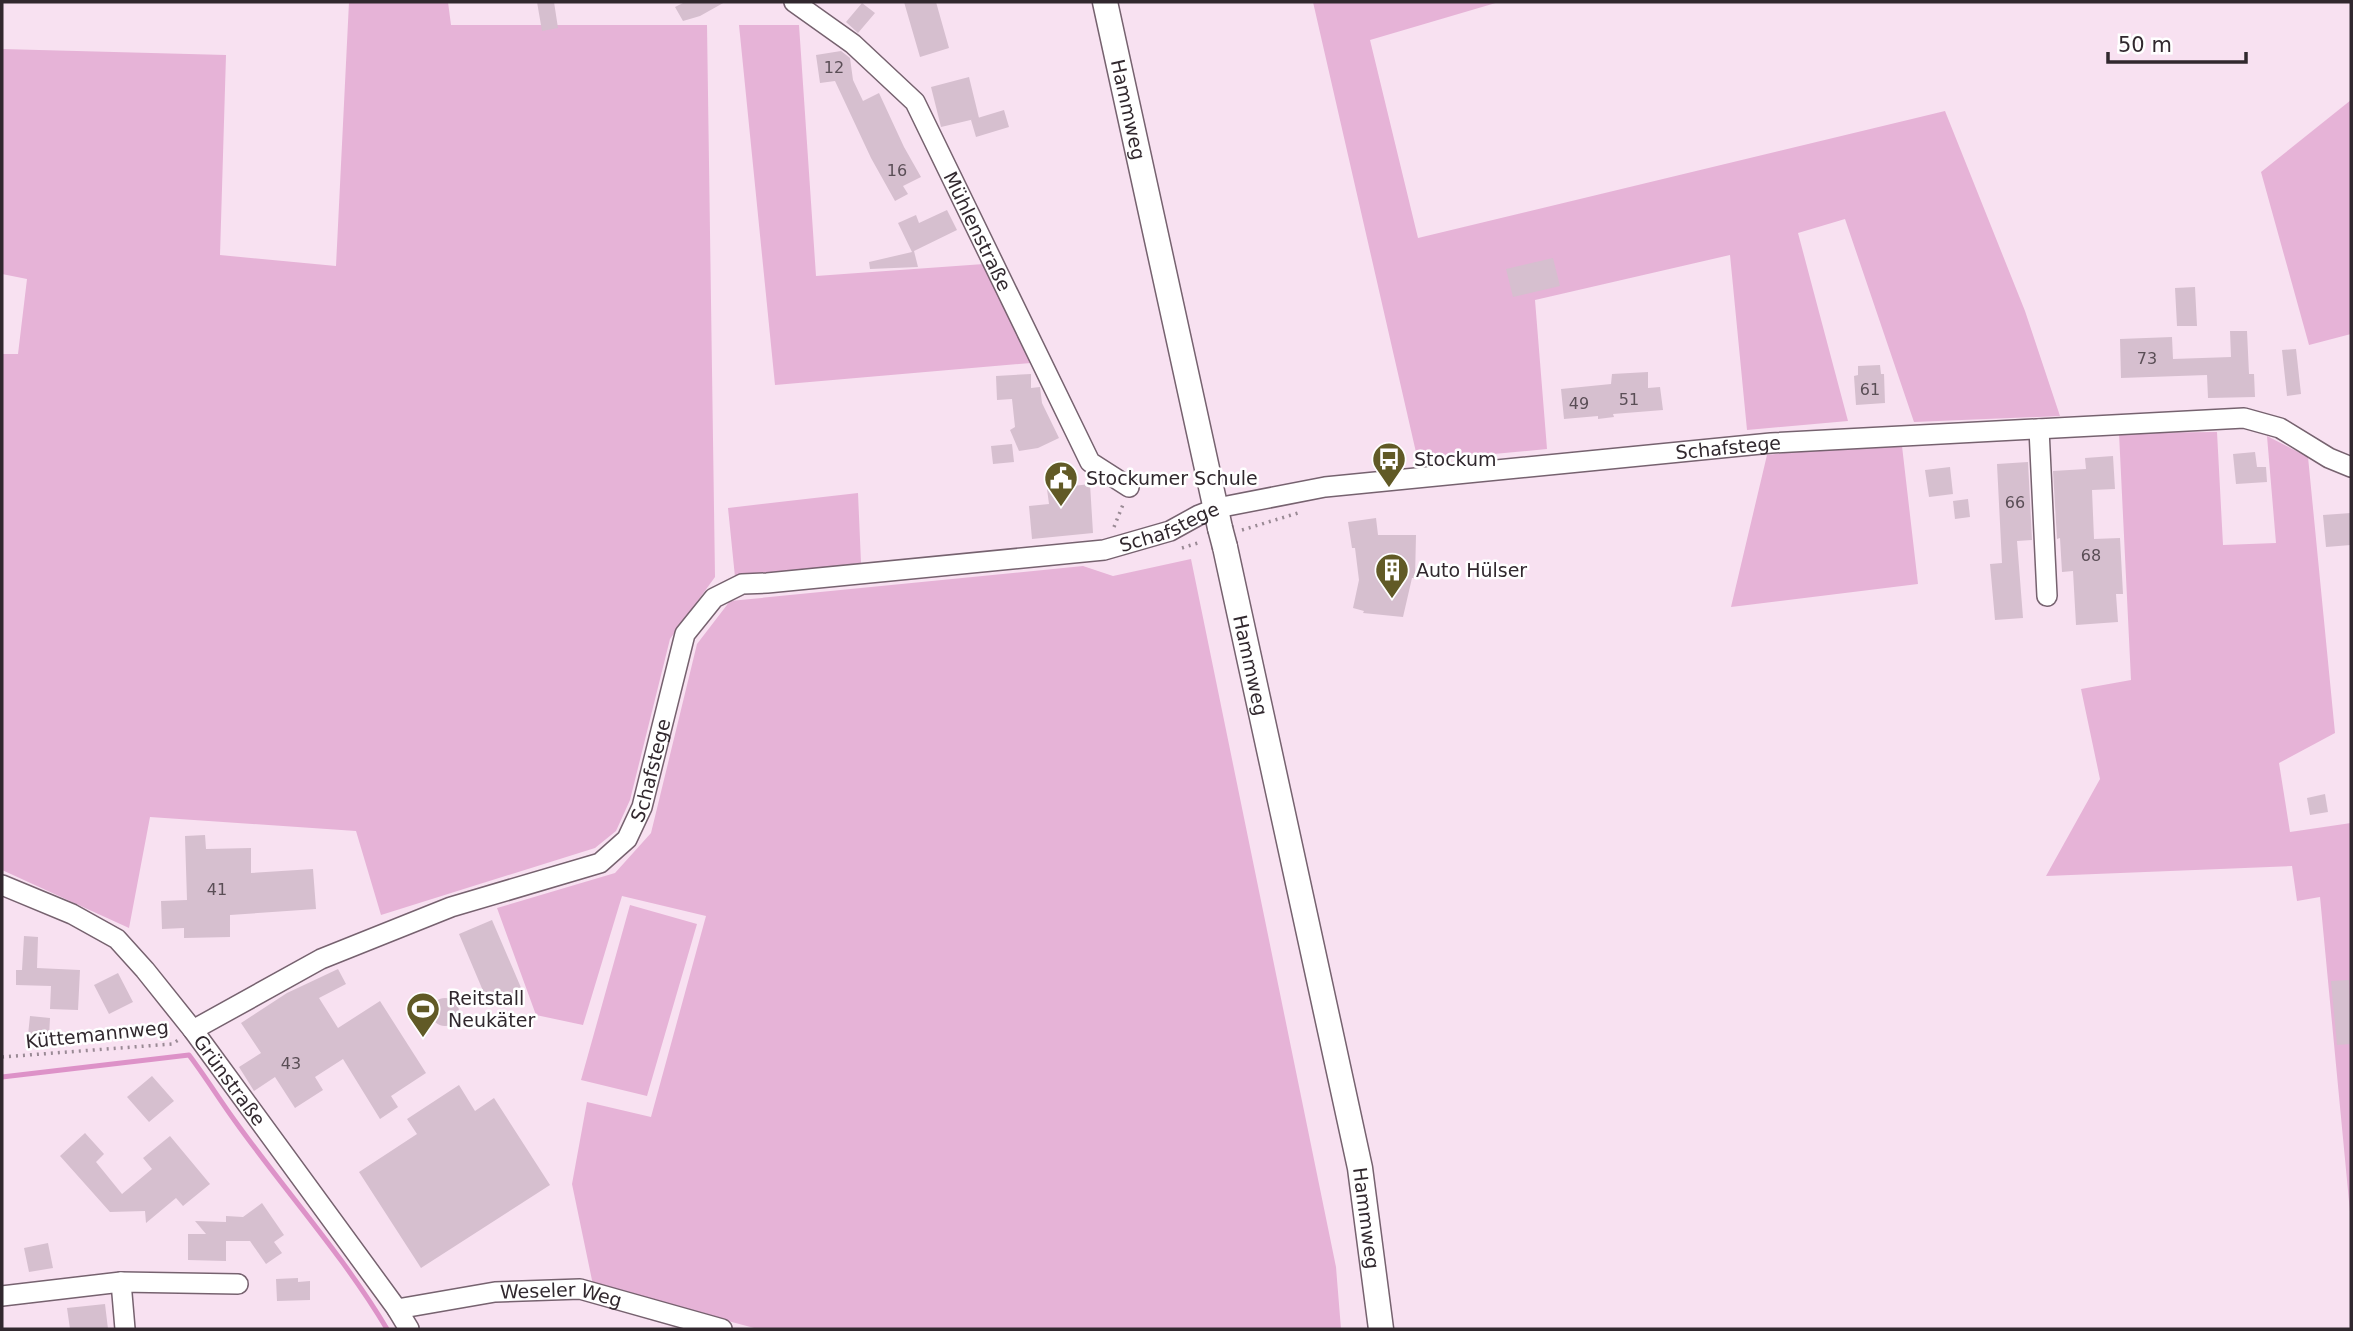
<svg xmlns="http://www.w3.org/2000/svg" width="2353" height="1331" viewBox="0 0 2353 1331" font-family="'DejaVu Sans',sans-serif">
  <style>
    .green { fill: #e6b3d7 }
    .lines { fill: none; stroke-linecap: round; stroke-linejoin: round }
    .stream { stroke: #dd92c8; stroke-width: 5 }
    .building { fill: #d6bfcf }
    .minor-casing { stroke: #76626f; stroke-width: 22 }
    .major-casing { stroke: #76626f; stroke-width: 27 }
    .path { stroke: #9a8a95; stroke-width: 3.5; stroke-dasharray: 2 5; stroke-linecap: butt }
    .minor { stroke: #fff; stroke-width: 19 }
    .major { stroke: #fff; stroke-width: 24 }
    .major-bridge-casing { stroke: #76626f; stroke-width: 27; stroke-linecap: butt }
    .major-bridge { stroke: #fff; stroke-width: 24 }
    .labels { text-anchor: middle; stroke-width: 5; stroke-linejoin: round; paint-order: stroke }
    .number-label { font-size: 16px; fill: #5a4e56 }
    .street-label { font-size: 19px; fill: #31282e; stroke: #fff }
    .poi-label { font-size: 19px; fill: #31282e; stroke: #fff; text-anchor: start }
  </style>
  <rect width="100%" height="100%" fill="#f8e1f1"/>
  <path class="green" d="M349 2H448L451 25H707L715 577 670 639 630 800 616 831 595 848 381 915 356 831 150 817 129 928 2 870V354H18L27 279 2 274V49L226 55 220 255 336 266Z
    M1313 2H1499L1370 40 1418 238 1945 111 2025 311 2060 416 1914 422 1845 219 1798 233 1848 421 1747 430 1730 255 1535 300 1547 449 1418 461Z
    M739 25H799L816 276 984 264 1031 363 775 385Z
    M2351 100V334L2309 345 2261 172Z
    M2217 432 2223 545 2276 543 2267 436 2308 457 2335 733 2279 763 2290 832 2351 823V1222L2320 897 2297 901 2292 866 2046 876 2100 779 2081 689 2131 680 2119 433Z
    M1855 445 1902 446 1918 584 1731 607 1767 455Z
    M858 493 861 563 735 577 728 508Z
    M1191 559 1336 1267 1341 1329H758L593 1285 572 1184 587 1102 651 1117 706 916 622 896 583 1025 536 1015 497 908 615 873 651 833 697 644 730 601 1083 566 1113 576Z
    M630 905 697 924 647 1096 581 1080Z"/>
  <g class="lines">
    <path class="stream" d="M2 1077 189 1055C205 1076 219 1099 235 1121 285 1191 343 1255 387 1329"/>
  </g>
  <path class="building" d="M537 2H554L558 28 542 31Z
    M685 2H725L700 16 683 21 675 7Z
    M904 2H936L949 48 920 57Z
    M862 3 875 13 858 33 846 22Z
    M841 51 850 58 853 80 863 101 879 93 904 147 921 177 903 186 908 194 895 201 871 158 835 81 820 83 816 55Z
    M969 77 979 118 941 127 931 87Z
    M1004 110 1009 127 976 137 971 120Z
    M947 210 957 230 914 251 918 267 870 269 869 262 912 252 898 223 916 215 919 223Z
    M1553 258 1560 286 1513 297 1506 269Z
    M2195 287 2197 326H2177L2175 288Z
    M2230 331H2247L2249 374H2254L2255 397 2208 398 2207 375 2121 378 2120 339 2172 337 2173 359 2231 357Z
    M2296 349 2301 394 2287 396 2282 350Z
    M1880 365 1881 374H1884L1885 403 1856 405 1854 376 1858 375V366Z
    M1648 372V388L1660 387 1663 410 1613 414 1614 417 1598 419V416L1564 419 1561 389 1611 384 1612 374Z
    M1031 374V388L1040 387 1042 403 1059 438 1038 448 1019 451 1010 430 1015 427 1012 399 997 400 996 376Z
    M1012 444 1014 462 993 464 991 446Z
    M2255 452 2257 467H2266L2267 482 2236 484 2233 454Z
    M2113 456 2115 489 2092 490 2094 539 2120 538 2123 594H2116L2118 622 2076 625 2073 571 2062 572 2060 538 2057 539 2053 471 2086 469 2085 458Z
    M2028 462 2032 540 2017 541 2023 618 1995 620 1990 564 2002 563 1997 464Z
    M1950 467 1953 494 1929 497 1925 470Z
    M1072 474 1073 486 1090 484 1093 533 1032 539 1029 506 1049 504 1047 489H1054L1053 476Z
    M1968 499 1970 517 1955 519 1953 501Z
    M2351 513V545L2326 547 2323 515Z
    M1376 518 1378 535H1416L1415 578H1412L1403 617 1363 613 1364 611 1353 608 1359 580 1355 548H1352L1348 522Z
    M2325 794 2328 812 2310 815 2307 798Z
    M205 835 206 849 251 848V873L313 869 316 909 230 915V937L184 938V928L162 929 161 901 187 900 185 836Z
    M492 920 522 990 489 1005 459 934Z
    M24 936 38 937 37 968 80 970 78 1010 50 1009 51 986 16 985V970H22Z
    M338 969 346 984 319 998 338 1028 380 1001 426 1073 391 1096 398 1107 380 1119 343 1059 315 1077 323 1090 295 1108 275 1077 254 1091 239 1067 261 1053 241 1023 287 993Z
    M118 973 133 1002 109 1014 94 985Z
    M2349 980 2351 1044 2337 1045 2331 981Z
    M431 1012a14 14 0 1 1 28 0a14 14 0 1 1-28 0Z
    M30 1016 50 1018 49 1037 28 1035Z
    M152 1076 174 1101 149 1122 127 1097Z
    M459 1085 475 1111 494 1098 550 1185 421 1268 359 1172 417 1134 407 1119Z
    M85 1133 104 1154 96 1162 122 1194 152 1169 143 1158 170 1136 210 1184 183 1206 176 1198 146 1223 145 1211 110 1212 60 1156Z
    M262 1203 284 1235 274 1242 282 1253 266 1264 250 1241H226V1261L188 1260V1234H206L195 1221 226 1222V1216L243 1217Z
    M48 1243 53 1268 29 1272 24 1248Z
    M298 1278V1282L310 1281V1300L277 1301 276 1279Z
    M105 1304 108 1329H70L67 1308Z"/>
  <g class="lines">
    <g class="minor-casing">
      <g id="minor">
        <path id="s1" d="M794 2 853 44 915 102 1090 462 1129 487"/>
        <path d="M2039 429 2047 596"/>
        <path id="s2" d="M2 885 72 914 117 939 145 970 193 1030 397 1309 409 1329"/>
        <path id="s3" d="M193 1030 321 959 451 907 600 863 627 839 642 807 685 634 714 598 742 584 767 583 1104 550 1170 531 1199 515 1217 508 1325 487 1771 443 2244 418 2280 428 2329 458 2351 467"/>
        <path d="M121 1282 125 1329"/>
        <path d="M2 1296 121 1282 238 1284"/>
        <path id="s4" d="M397 1309 495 1292 580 1289 722 1329"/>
      </g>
    </g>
    <g class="major-casing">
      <g id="major">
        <path id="s5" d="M1105 2 1220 528"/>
        <path id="s6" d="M1225 547 1360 1168 1381 1329"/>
      </g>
    </g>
    <path class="path" d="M1114 527 1124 502
      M1242 530 1298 513
      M1182 548 1201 542
      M2 1057 172 1044 180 1039"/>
    <use href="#minor" class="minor"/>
    <use href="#major" class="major"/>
    <g class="major-bridge-casing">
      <path id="major-bridge" d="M1220 528 1225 547"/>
    </g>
    <use href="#major-bridge" class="major-bridge"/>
  </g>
  <defs>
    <g id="bus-pin" transform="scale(1.75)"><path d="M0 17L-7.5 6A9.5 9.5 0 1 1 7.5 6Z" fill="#615a26" stroke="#fff"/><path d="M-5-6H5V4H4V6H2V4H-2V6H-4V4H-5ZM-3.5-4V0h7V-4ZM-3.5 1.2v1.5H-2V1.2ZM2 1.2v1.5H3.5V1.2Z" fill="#fff"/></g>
    <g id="civic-pin" transform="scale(1.75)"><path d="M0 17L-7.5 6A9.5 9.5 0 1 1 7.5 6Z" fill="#615a26" stroke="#fff"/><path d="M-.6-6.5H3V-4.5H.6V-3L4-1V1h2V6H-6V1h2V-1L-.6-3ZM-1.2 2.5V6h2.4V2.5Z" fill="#fff"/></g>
    <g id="building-pin" transform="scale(1.75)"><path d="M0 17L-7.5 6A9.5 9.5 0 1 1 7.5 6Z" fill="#615a26" stroke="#fff"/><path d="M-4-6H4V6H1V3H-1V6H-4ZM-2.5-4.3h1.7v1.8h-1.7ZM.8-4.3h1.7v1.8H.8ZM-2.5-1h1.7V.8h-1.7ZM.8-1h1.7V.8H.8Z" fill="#fff"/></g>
    <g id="stadium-pin" transform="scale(1.75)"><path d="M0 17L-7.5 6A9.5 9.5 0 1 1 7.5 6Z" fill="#615a26" stroke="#fff"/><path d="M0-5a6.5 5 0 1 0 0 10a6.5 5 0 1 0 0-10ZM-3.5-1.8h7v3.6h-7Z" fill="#fff"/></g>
  </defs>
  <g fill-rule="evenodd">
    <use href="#bus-pin" x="1389" y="459"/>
    <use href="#civic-pin" x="1061" y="478"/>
    <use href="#building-pin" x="1392" y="570"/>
    <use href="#stadium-pin" x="423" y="1009"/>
  </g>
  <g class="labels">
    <g class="number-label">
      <text x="834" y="73">12</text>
      <text x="897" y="176">16</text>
      <text x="2147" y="364">73</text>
      <text x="1870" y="395">61</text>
      <text x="1629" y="405">51</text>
      <text x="1579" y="409">49</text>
      <text x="2015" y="508">66</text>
      <text x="2091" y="561">68</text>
      <text x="217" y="895">41</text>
      <text x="291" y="1069">43</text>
    </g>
    <g class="street-label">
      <text dy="7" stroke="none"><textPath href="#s5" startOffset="110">Hammweg</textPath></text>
      <text dy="7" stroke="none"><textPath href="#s1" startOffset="301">Mühlenstraße</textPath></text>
      <text dy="7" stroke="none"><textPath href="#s3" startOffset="1769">Schafstege</textPath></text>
      <text dy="7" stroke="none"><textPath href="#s3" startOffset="1202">Schafstege</textPath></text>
      <text dy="7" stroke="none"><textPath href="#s6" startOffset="121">Hammweg</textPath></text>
      <text dy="7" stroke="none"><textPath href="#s3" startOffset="551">Schafstege</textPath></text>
      <text transform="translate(97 1034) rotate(-6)" y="7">Küttemannweg</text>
      <text dy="7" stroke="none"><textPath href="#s2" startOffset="308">Grünstraße</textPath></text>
      <text dy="7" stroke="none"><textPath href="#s6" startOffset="686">Hammweg</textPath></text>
      <text dy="7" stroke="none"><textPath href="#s4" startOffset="166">Weseler Weg</textPath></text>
    </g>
    <g class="poi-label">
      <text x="1414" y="466">Stockum</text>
      <text x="1086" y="485">Stockumer Schule</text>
      <text x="1416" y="577">Auto Hülser</text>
      <text x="448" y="1005">Reitstall<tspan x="448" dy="22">Neukäter</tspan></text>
    </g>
  </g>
  <rect width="2353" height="1331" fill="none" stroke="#31282e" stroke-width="7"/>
  <path d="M2108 52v10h138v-10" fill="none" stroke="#31282e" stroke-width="3.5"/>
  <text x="2118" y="52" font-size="21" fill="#31282e" stroke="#ffffff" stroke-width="5" paint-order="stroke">50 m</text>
</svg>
